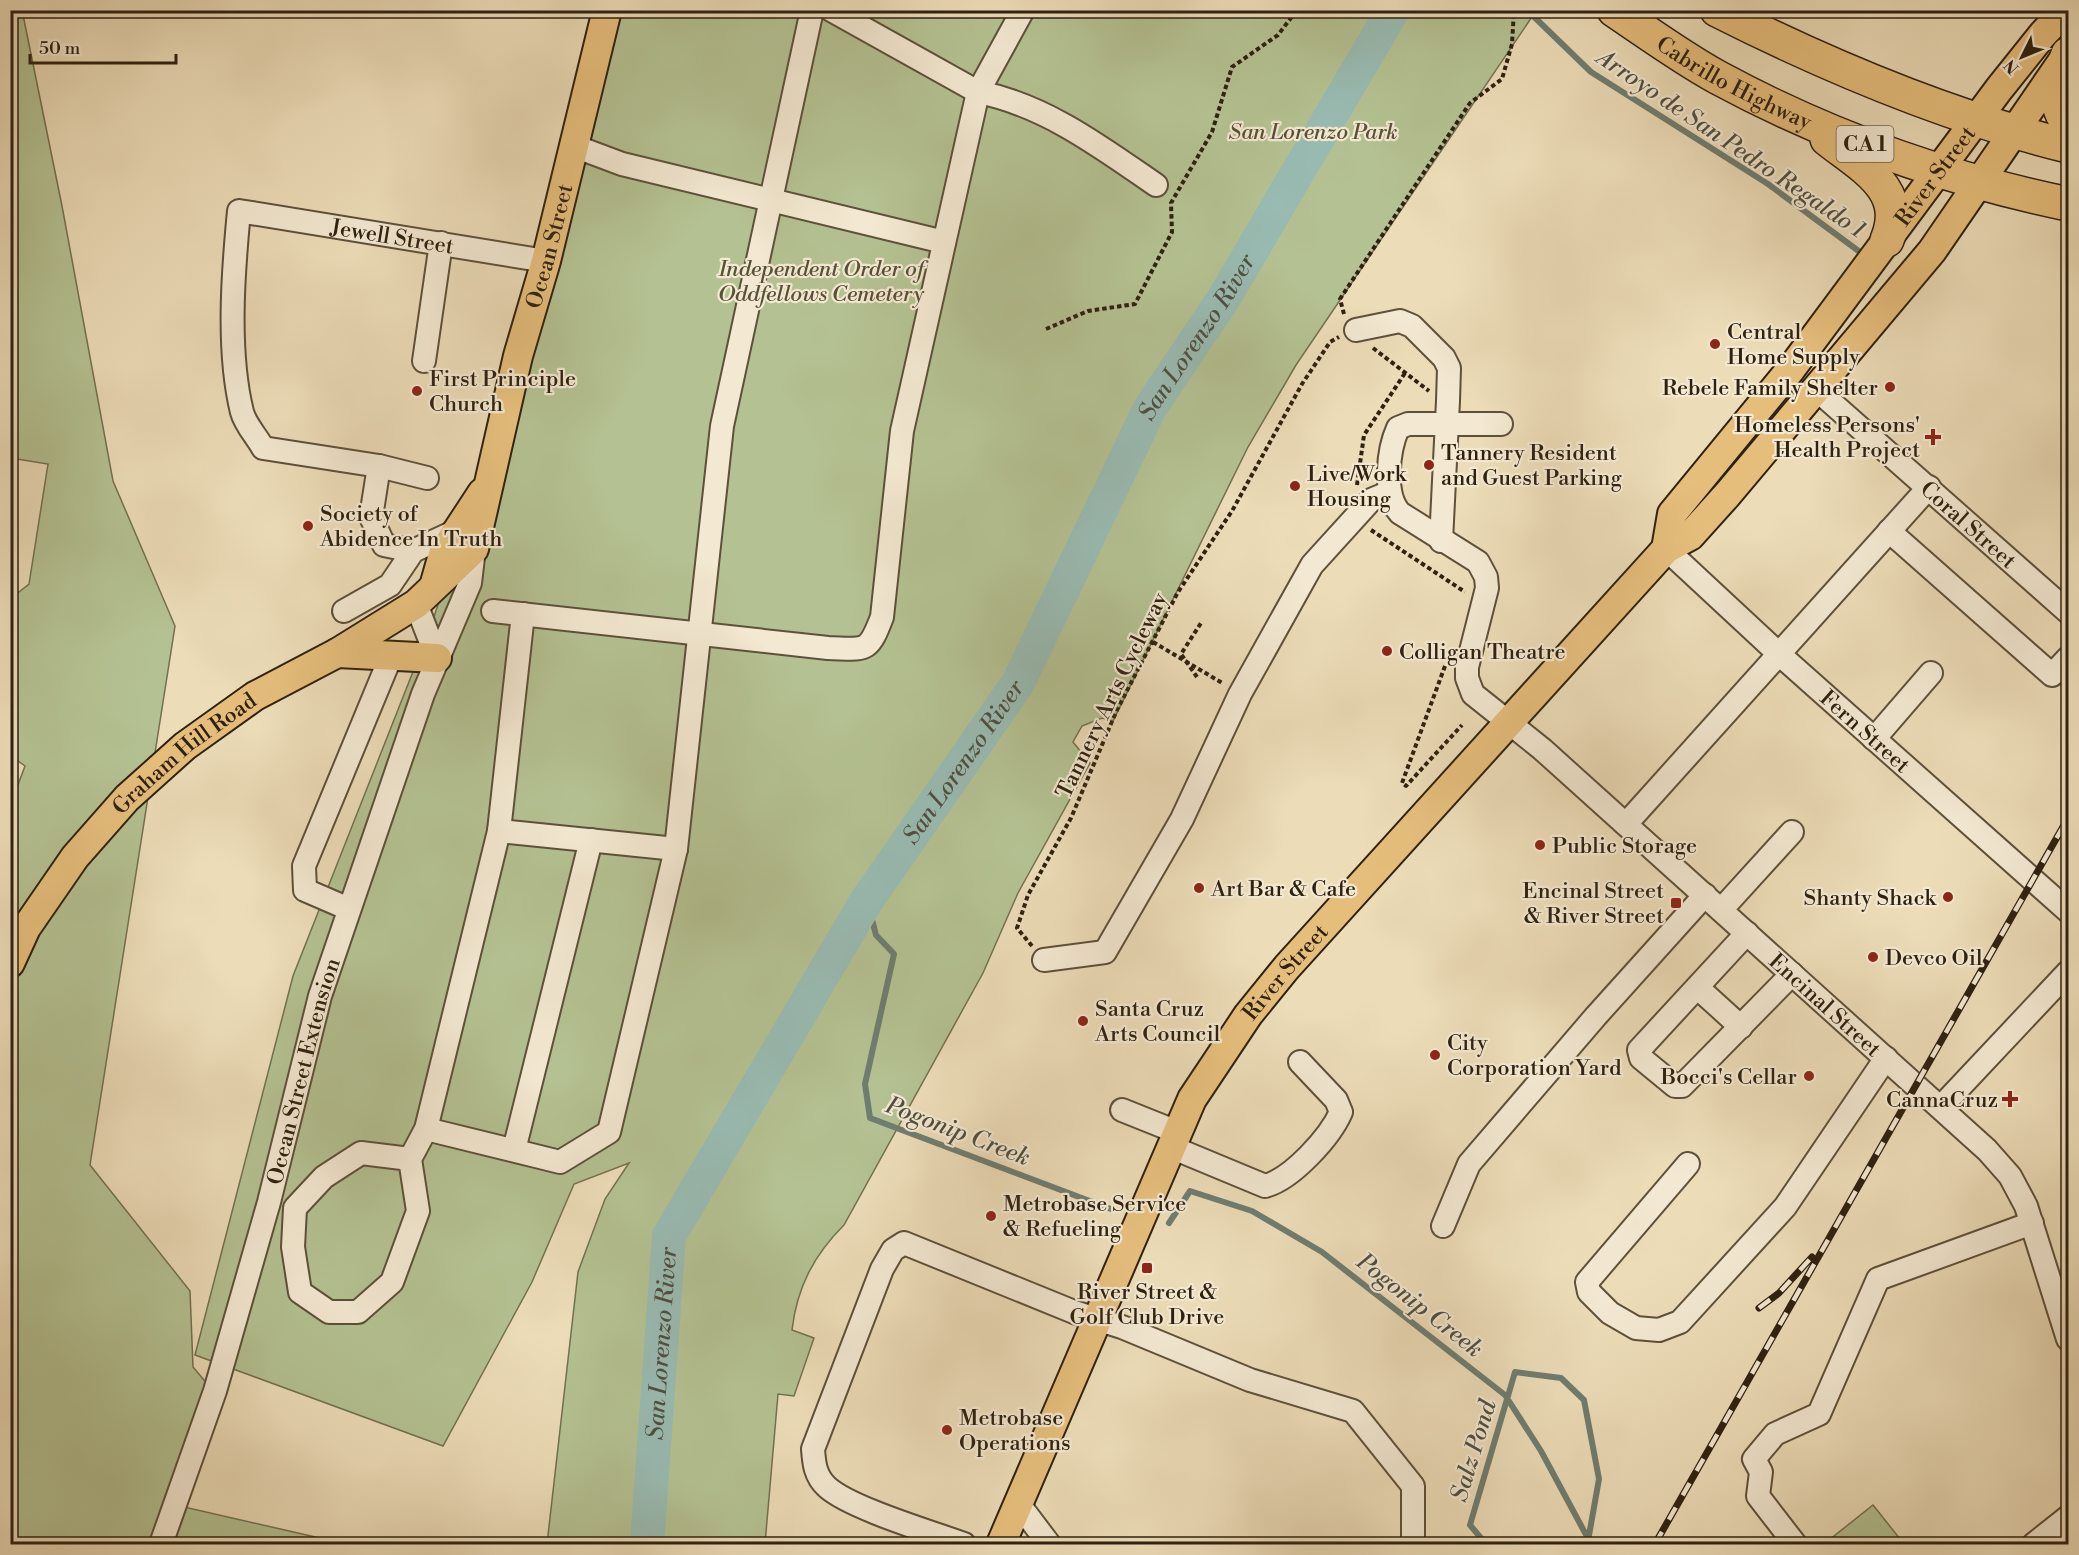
<svg xmlns="http://www.w3.org/2000/svg" width="2079" height="1555" viewBox="0 0 2079 1555" font-family="'Libre Bodoni',serif">
  <style>
    .green { fill: #b4c192; stroke: #727151; stroke-width: 1.5 }
    .lines { fill: none; stroke-linecap: round; stroke-linejoin: round }
    .stream { stroke: #6f7d71; stroke-width: 6 }
    .river { stroke: #99bbb2; stroke-width: 34 }
    .minor-casing { stroke: #5e503a; stroke-width: 26 }
    .major-casing { stroke: #2f2110; stroke-width: 32 }
    .highway-casing { stroke: #2f2110; stroke-width: 36 }
    .path { stroke: #2f2110; stroke-width: 4; stroke-dasharray: 4.5 3; stroke-linecap: butt }
    .minor { stroke: #f3e8d1; stroke-width: 22 }
    .major { stroke: #e6be7c; stroke-width: 28 }
    .highway { stroke: #e6be7c; stroke-width: 33 }
    .rail-casing { stroke: #2f2110; stroke-width: 7 }
    .rail { stroke: #f3e8d1; stroke-width: 4.5; stroke-dasharray: 14; stroke-linecap: butt }
    .path-bridge { stroke: #2f2110; stroke-width: 4; stroke-dasharray: 4.5 3; stroke-linecap: butt }
    .poi-dot { fill: #8f2418; stroke: #f3e8d1; stroke-width: 2 }
    .labels { text-anchor: middle; stroke-width: 4.5; stroke-linejoin: round; paint-order: stroke }
    .shield { fill: #f3e8d1; stroke: #6a5d4a; stroke-width: 1.5 }
    .shield-label { font-size: 21px; font-weight: bold; fill: #2f2110 }
    .street-label { font-size: 22px; fill: #2f2110; stroke: #f3e8d1 }
    .park-label { font-size: 22px; font-style: italic; fill: #575137; stroke: #f3e8d1 }
    .poi-label { font-size: 22px; fill: #2f2110; stroke: #f3e8d1; text-anchor: start }
    .water-label { font-size: 24px; font-style: italic; fill: #4f4f41; stroke: #f3e8d1 }
  </style>
  <rect width="100%" height="100%" fill="#ecdcb8"/>
  <filter id="stains"><feTurbulence type="fractalNoise" baseFrequency=".00333" numOctaves="4"/><feColorMatrix values="0 0 0 0 .2 0 0 0 0 .09 0 0 0 0 .02 0 0 0 .5 -.17"/></filter>
  <radialGradient id="worn" r=".72"><stop offset=".6" stop-color="#630" stop-opacity="0"/><stop offset="1" stop-color="#630" stop-opacity=".3"/></radialGradient>
  <path class="green" d="M22 10 62 206 113 481 175 626 90 1165 190 1291 193 1367 209 1386 171 1504 346 1544H11L10 806 25 766 11 756 10 599 29 584 48 464 11 458 10 11Z
    M608 11H1536L1296 365 1248 447 1113 721 1102 718 1082 726 1073 742 1090 763 1018 893 983 973 844 1225C814 1255 797 1287 792 1330L814 1338 794 1396 778 1394 765 1544H547L578 1272 605 1199 629 1163 574 1184 532 1282 443 1446 195 1355 293 976 431 626 500 414Z
    M1873 1505 1904 1544H1824Z"/>
  <g class="lines">
    <path class="stream" d="M1527 10 1591 72 1768 184 1864 255
      M867 900 876 935 894 954 865 1084 870 1118 1111 1209
      M1169 1223 1190 1191 1252 1211 1322 1252 1505 1395 1541 1451 1591 1544
      M1486 1544 1470 1525 1515 1372 1561 1378 1584 1400 1599 1479 1588 1541"/>
    <path class="river" id="s1" d="M647 1544 669 1236 867 900 1018 683 1150 408 1224 298 1393 10"/>
    <g class="minor-casing">
      <g id="minor">
        <path d="M831 10 978 92C1045 105 1101 147 1156 185"/>
        <path d="M574 146 622 164 944 242"/>
        <path d="M1356 330 1400 321 1412 326 1444 358 1449 368 1448 401 1441 541"/>
        <path d="M424 361 441 243"/>
        <path id="s2" d="M1816 389 2068 612"/>
        <path id="s3" d="M1501 424H1408L1398 428C1388 450 1383 495 1400 513L1478 562 1486 577 1487 588 1467 667V678L1473 694 1542 749 1987 1150 2010 1176 2026 1206 2068 1339"/>
        <path d="M379 466 371 517 384 545 413 551"/>
        <path id="s4" d="M427 478 379 466 263 448C257 437 245 424 242 412 227 351 233 273 239 211L546 261"/>
        <path d="M1889 531 2052 675 2068 658"/>
        <path id="s5" d="M1666 549 1779 654 2068 911"/>
        <path d="M416 604 437 658"/>
        <path d="M344 611 390 585 413 551 454 532"/>
        <path d="M493 611 828 648C866 649 868 654 882 617L902 431 978 92 1023 10"/>
        <path d="M1874 739 1931 673"/>
        <path d="M1626 824 1929 487"/>
        <path d="M499 831 676 849"/>
        <path d="M349 909 305 890 304 866 391 656"/>
        <path d="M1721 910 1792 832"/>
        <path d="M1747 933 1639 1050 1641 1058 1675 1086H1682L1792 974"/>
        <path d="M1044 960 1105 952 1182 819 1240 694 1312 565 1371 500 1388 493"/>
        <path d="M1698 988 1741 1027"/>
        <path d="M1941 1107 2068 972"/>
        <path d="M1122 1110 1177 1132"/>
        <path d="M426 1129 560 1162 609 1132 676 849 722 426 812 10"/>
        <path d="M1171 1147 1265 1186C1292 1179 1330 1137 1341 1112L1336 1100 1300 1062"/>
        <path d="M514 1150 591 840"/>
        <path d="M410 1159 361 1153 324 1177 295 1208 293 1247 300 1292 329 1312H358L392 1282 418 1211 410 1159 426 1129 499 831 523 614"/>
        <path d="M1688 1164 1587 1282 1589 1292 1610 1313 1636 1328 1659 1330 1680 1322 1785 1207 1886 1058"/>
        <path d="M1443 1226 1469 1164 1596 1016 1705 895"/>
        <path d="M1018 1503 1049 1544"/>
        <path id="s6" d="M161 1544 215 1391 269 1202 320 996 423 694 470 583 474 549"/>
        <path d="M964 1544C931 1532 850 1508 827 1487 815 1476 814 1463 813 1449L882 1269 893 1250 904 1243 1074 1312 1122 1327 1250 1380 1353 1411 1413 1486V1544"/>
        <path d="M1795 1544 1758 1496 1761 1472 1754 1459 1775 1434 1819 1414 1878 1279 2032 1223"/>
        <path d="M2034 1544 2068 1517"/>
      </g>
    </g>
    <g class="major-casing">
      <g id="major">
        <path id="s7" d="M1666 549 1672 514 1791 369 1999 89 2043 34 2066 10"/>
        <path d="M435 583 444 551 482 493"/>
        <path d="M337 653 437 658"/>
        <path id="s8" d="M10 963 26 928 75 857 127 798 185 746 255 696 337 653 416 604 474 549 518 356 546 261 607 10"/>
        <path id="s9" d="M1001 1544 1192 1099 1248 1015 1287 967 1666 549 1690 536 1727 495 1932 251 2064 59"/>
      </g>
    </g>
    <g class="highway-casing">
      <g id="highway">
        <path id="s10" d="M1614 10C1648 33 1681 57 1717 77 1826 136 1947 179 2068 204"/>
        <path d="M1717 10C1830 67 1946 116 2068 146"/>
        <path d="M2068 54C2059 77 2051 103 2068 123"/>
        <path d="M1827 139C1862 167 1908 189 1887 240"/>
      </g>
    </g>
    <path class="path" d="M1344 314 1340 299 1470 103 1502 79 1512 44 1514 10
      M1046 329 1088 311 1135 304 1172 232 1171 203 1212 132 1232 67 1278 35 1297 10
      M1373 348 1429 391
      M1813 430 1828 427
      M1357 485 1364 435 1405 373
      M1371 530 1465 592
      M1153 642 1224 684
      M1445 666 1402 783 1406 786 1462 725
      M1032 946 1017 928 1028 895 1071 818 1116 712 1178 592 1232 511 1302 384 1330 342 1339 337"/>
    <use href="#minor" class="minor"/>
    <use href="#major" class="major"/>
    <use href="#highway" class="highway"/>
    <g class="rail-casing">
      <path id="rail" d="M1759 1308 1779 1293 1812 1257
        M1655 1544 2068 818"/>
    </g>
    <use href="#rail" class="rail"/>
    <path class="path-bridge" d="M1197 677 1181 654 1201 623"/>
  </g>
  <g class="poi-dot">
    <circle cx="1715" cy="344" r="6"/>
    <circle cx="1890" cy="387" r="6"/>
    <circle cx="417" cy="391" r="6"/>
    <path d="M1930 428h6v6h6v6h-6v6h-6v-6h-6v-6h6z"/>
    <circle cx="1429" cy="465" r="6"/>
    <circle cx="1295" cy="486" r="6"/>
    <circle cx="308" cy="526" r="6"/>
    <circle cx="1387" cy="651" r="6"/>
    <circle cx="1540" cy="845" r="6"/>
    <circle cx="1199" cy="888" r="6"/>
    <circle cx="1948" cy="897" r="6"/>
    <rect x="1670" y="897" width="12" height="12" rx="3"/>
    <circle cx="1873" cy="957" r="6"/>
    <circle cx="1083" cy="1021" r="6"/>
    <circle cx="1435" cy="1055" r="6"/>
    <circle cx="1809" cy="1076" r="6"/>
    <path d="M2007 1090h6v6h6v6h-6v6h-6v-6h-6v-6h6z"/>
    <circle cx="991" cy="1216" r="6"/>
    <rect x="1141" y="1262" width="12" height="12" rx="3"/>
    <circle cx="947" cy="1430" r="6"/>
  </g>
  <g class="labels">
    <rect class="shield" x="1836.5" y="126" width="57" height="36" rx="4.5"/>
    <g class="shield-label">
      <text x="1865" y="151">CA 1</text>
    </g>
    <g class="street-label">
      <text dy="8" stroke="none"><textPath href="#s10" startOffset="141">Cabrillo Highway</textPath></text>
      <text dy="8" stroke="none"><textPath href="#s7" startOffset="464">River Street</textPath></text>
      <text dy="8" stroke="none"><textPath href="#s4" startOffset="566">Jewell Street</textPath></text>
      <text dy="8" stroke="none"><textPath href="#s8" startOffset="945">Ocean Street</textPath></text>
      <text dy="8" stroke="none"><textPath href="#s2" startOffset="204">Coral Street</textPath></text>
      <text transform="translate(1111 695) rotate(-64)" y="8">Tannery Arts Cycleway</text>
      <text dy="8" stroke="none"><textPath href="#s5" startOffset="270">Fern Street</textPath></text>
      <text dy="8" stroke="none"><textPath href="#s8" startOffset="276">Graham Hill Road</textPath></text>
      <text dy="8" stroke="none"><textPath href="#s9" startOffset="642">River Street</textPath></text>
      <text dy="8" stroke="none"><textPath href="#s3" startOffset="892">Encinal Street</textPath></text>
      <text dy="8" stroke="none"><textPath href="#s6" startOffset="494">Ocean Street Extension</textPath></text>
    </g>
    <g class="park-label">
      <text x="1313" y="139">San Lorenzo Park</text>
      <text x="821" y="276">Independent Order of<tspan x="821" dy="25">Oddfellows Cemetery</tspan></text>
    </g>
    <g class="poi-label">
      <text x="1727" y="339">Central<tspan x="1727" dy="25">Home Supply</tspan></text>
      <text x="429" y="386">First Principle<tspan x="429" dy="25">Church</tspan></text>
      <text x="1878" y="395" text-anchor="end">Rebele Family Shelter</text>
      <text x="1920" y="432" text-anchor="end">Homeless Persons'<tspan x="1920" dy="25">Health Project</tspan></text>
      <text x="1441" y="460">Tannery Resident<tspan x="1441" dy="25">and Guest Parking</tspan></text>
      <text x="1307" y="481">Live/Work<tspan x="1307" dy="25">Housing</tspan></text>
      <text x="320" y="521">Society of<tspan x="320" dy="25">Abidence In Truth</tspan></text>
      <text x="1399" y="659">Colligan Theatre</text>
      <text x="1552" y="853">Public Storage</text>
      <text x="1211" y="896">Art Bar &amp; Cafe</text>
      <text x="1664" y="898" text-anchor="end">Encinal Street<tspan x="1664" dy="25">&amp; River Street</tspan></text>
      <text x="1936" y="905" text-anchor="end">Shanty Shack</text>
      <text x="1885" y="965">Devco Oil</text>
      <text x="1095" y="1016">Santa Cruz<tspan x="1095" dy="25">Arts Council</tspan></text>
      <text x="1447" y="1050">City<tspan x="1447" dy="25">Corporation Yard</tspan></text>
      <text x="1797" y="1084" text-anchor="end">Bocci's Cellar</text>
      <text x="1998" y="1107" text-anchor="end">CannaCruz</text>
      <text x="1003" y="1211">Metrobase Service<tspan x="1003" dy="25">&amp; Refueling</tspan></text>
      <text x="1147" y="1299" text-anchor="middle">River Street &amp;<tspan x="1147" dy="25">Golf Club Drive</tspan></text>
      <text x="959" y="1425">Metrobase<tspan x="959" dy="25">Operations</tspan></text>
    </g>
    <g class="water-label">
      <text transform="translate(1731 143) rotate(34)" y="8">Arroyo de San Pedro Regaldo 1</text>
      <text dy="8" stroke="none"><textPath href="#s1" startOffset="1353">San Lorenzo River</textPath></text>
      <text dy="8" stroke="none"><textPath href="#s1" startOffset="867">San Lorenzo River</textPath></text>
      <text transform="translate(958 1131) rotate(21)" y="8">Pogonip Creek</text>
      <text transform="translate(1420 1305) rotate(38)" y="8">Pogonip Creek</text>
      <text dy="8" stroke="none"><textPath href="#s1" startOffset="201">San Lorenzo River</textPath></text>
      <text transform="translate(1473 1451) rotate(-73)" y="8">Salz Pond</text>
    </g>
  </g>
  <rect width="2079" height="1555" fill="none" stroke="#ecdcb8" stroke-width="36"/>
  <rect x="12" y="12" width="2055" height="1531" fill="none" stroke="#2f2110" stroke-width="3"/>
  <rect x="18" y="18" width="2043" height="1519" fill="none" stroke="#2f2110" stroke-width="1.5"/>
  <g transform="translate(2022 57) rotate(227)" stroke="#f3e8d1" stroke-width="4.5" paint-order="stroke">
  <path d="M0-4.5L10 22L0 15L-10 22Z" fill="#2f2110"/>
  <text y="-9" font-size="16" font-weight="bold" text-anchor="middle" fill="#2f2110">N</text>
  </g>
  <path d="M30 54v9h146v-9" fill="none" stroke="#2f2110" stroke-width="3"/>
  <text x="39" y="54" font-size="18" fill="#2f2110" stroke="#f3e8d1" stroke-width="4.5" paint-order="stroke">50 m</text>
  <rect width="100%" height="100%" filter="url(#stains)"/>
  <rect width="100%" height="100%" fill="url(#worn)"/>
</svg>
